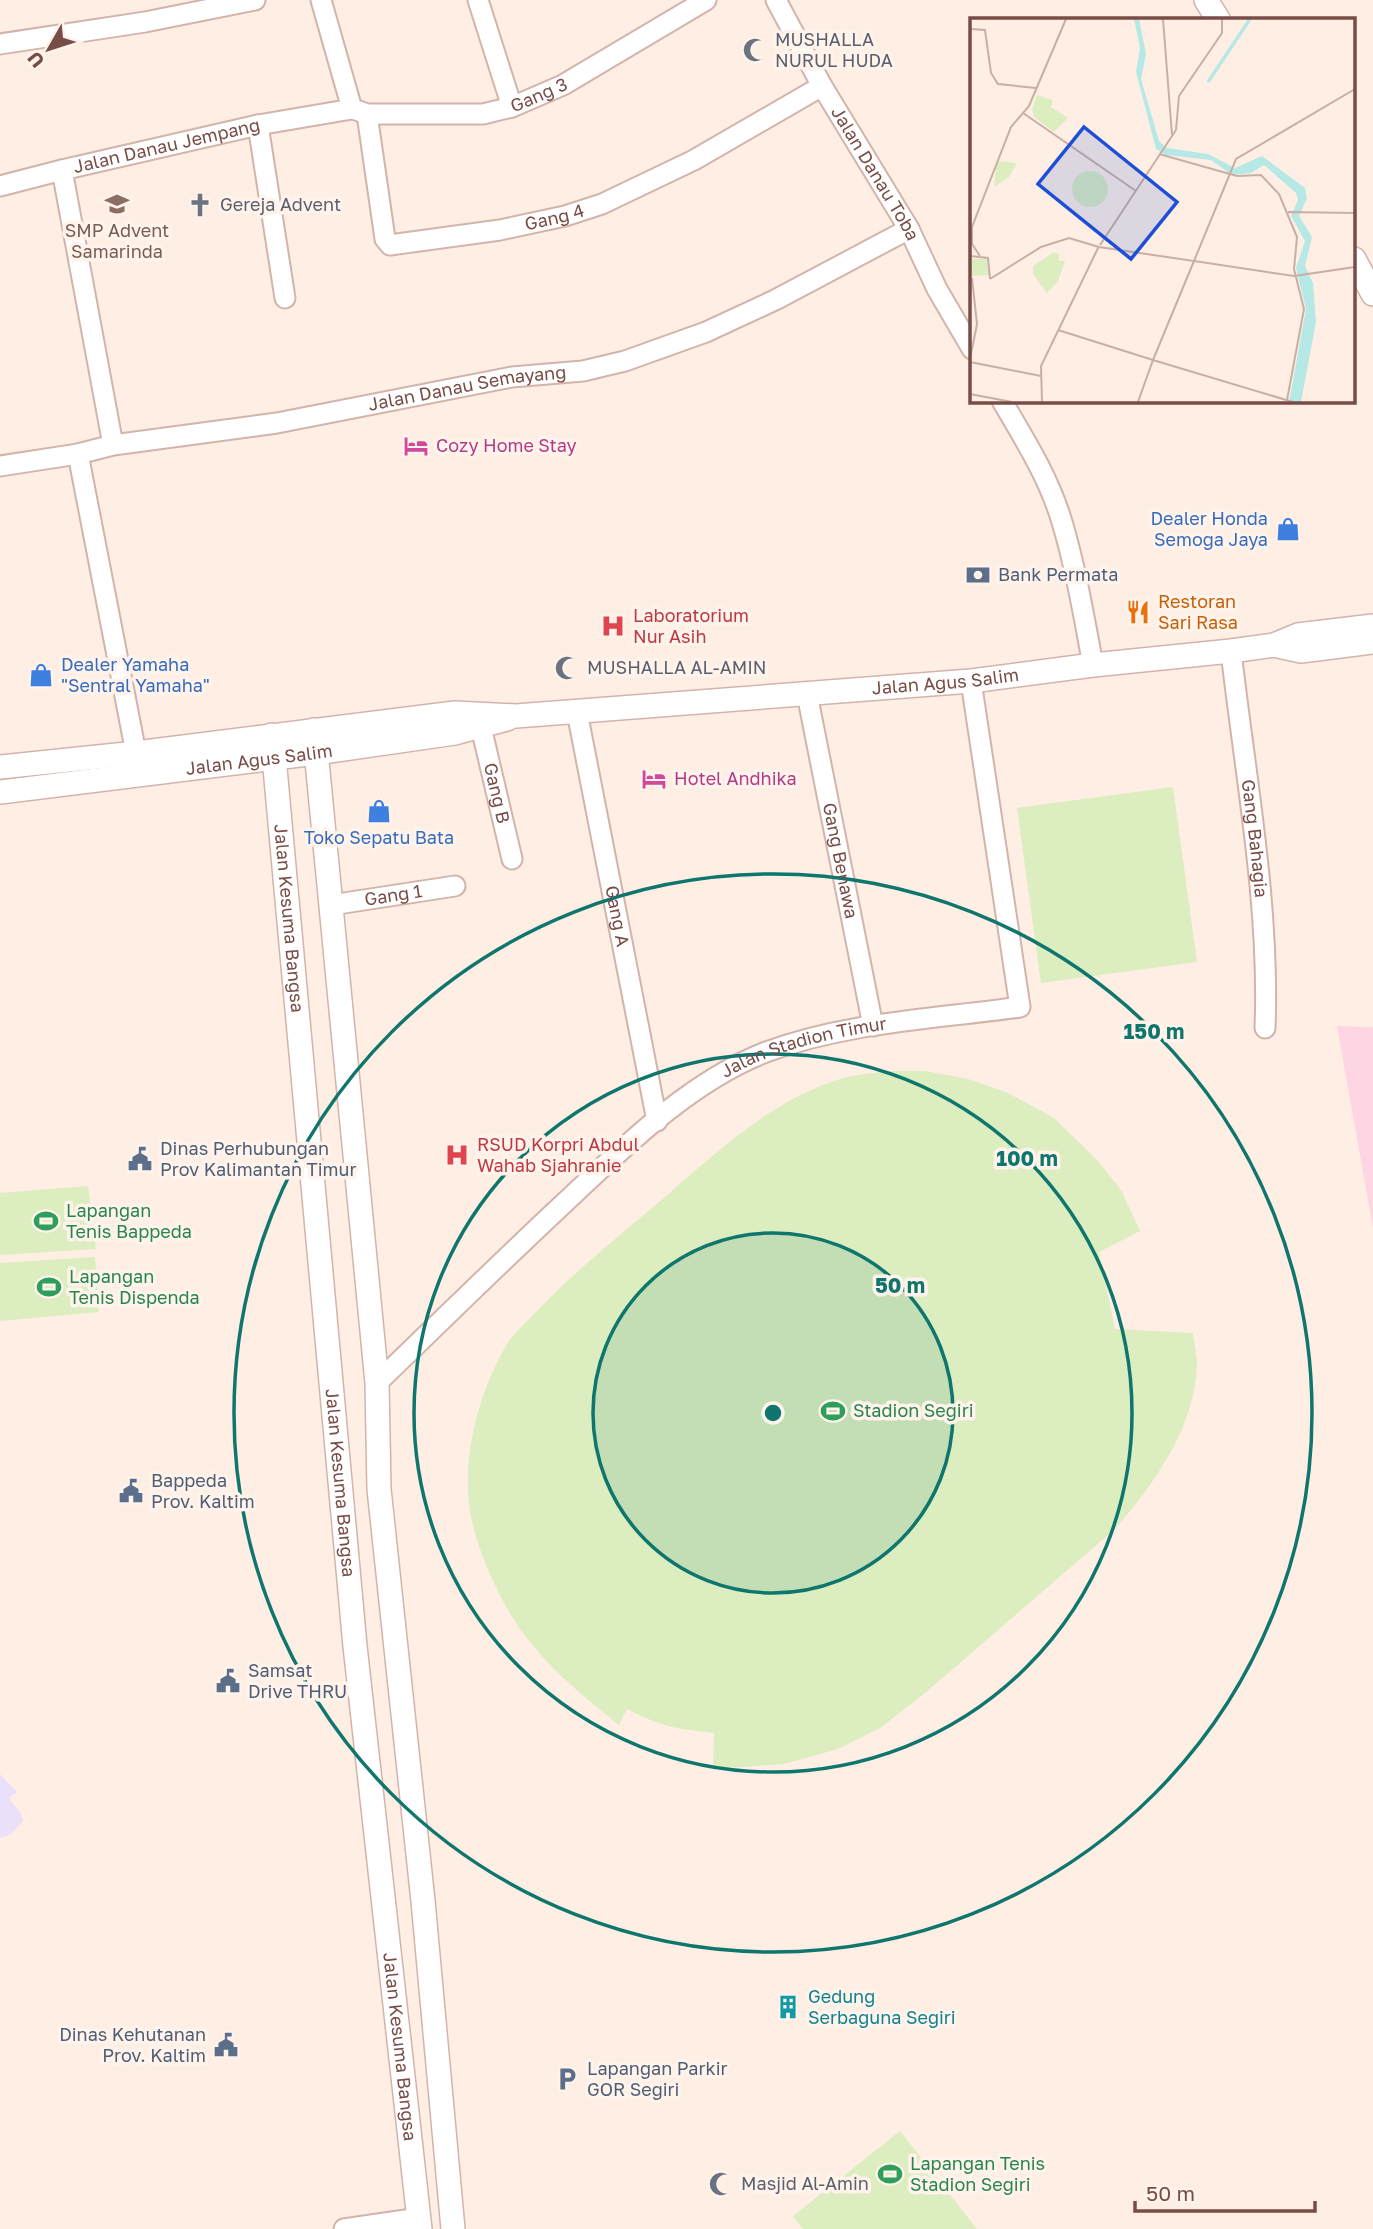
<svg xmlns="http://www.w3.org/2000/svg" width="1373" height="2229" viewBox="0 0 1373 2229" font-family="'Golos Text',sans-serif">
  <style>
    .education { fill: #ebe0fa }
    .medical { fill: #fdd5e3 }
    .green { fill: #dcedc0 }
    .lines { fill: none; stroke-linecap: round; stroke-linejoin: round }
    .minor-casing { stroke: #d3b4ab; stroke-width: 23 }
    .tertiary-casing { stroke: #d3b4ab; stroke-width: 26 }
    .minor { stroke: #fff; stroke-width: 19 }
    .tertiary { stroke: #fff; stroke-width: 23 }
    .ring { fill: none; stroke: #0f766e; stroke-width: 3.5 }
    .labels { text-anchor: middle; stroke-width: 7; stroke-linejoin: round; paint-order: stroke }
    .worship-label { font-size: 18px; fill: #5b616d; stroke: #fff3eb; text-anchor: start }
    .street-label { font-size: 18px; fill: #794d47; stroke: #fff3eb }
    .education-label { font-size: 18px; fill: #785e54; stroke: #fff3eb }
    .hotel-label { font-size: 18px; fill: #b23c85; stroke: #fff3eb; text-anchor: start }
    .shop-label { font-size: 18px; fill: #366cbe; stroke: #fff3eb; text-anchor: end }
    .service-label { font-size: 18px; fill: #4e5e75; stroke: #fff3eb; text-anchor: start }
    .food-label { font-size: 18px; fill: #c56008; stroke: #fff3eb; text-anchor: start }
    .health-label { font-size: 18px; fill: #be3a42; stroke: #fff3eb; text-anchor: start }
    .leisure-label { font-size: 18px; fill: #27864d; stroke: #fff3eb; text-anchor: start }
    .culture-label { font-size: 18px; fill: #0d838f; stroke: #fff3eb; text-anchor: start }
    .inset-river { fill: none; stroke: #b6e9e6; stroke-width: 3.5 }
    .inset-road { fill: none; stroke: #c9aea5; stroke-width: 2 }
    .view { fill: #1d4ed8; fill-opacity: 0.15; stroke: #1d4ed8; stroke-width: 3.5 }
    .inset-edge { fill: none; stroke: #794d47; stroke-width: 3.5 }
    .centre { fill: #0f766e; stroke: #fff3eb; stroke-width: 3.5 }
    .ring-label { font-size: 21px; text-anchor: middle; font-weight: bold; fill: #0f766e; stroke: #fff3eb; stroke-width: 7; stroke-linejoin: round; paint-order: stroke }
  </style>
  <rect width="100%" height="100%" fill="#feeee3"/>
  <path class="education" d="M0 1774 17 1792 9 1798 21 1814 23 1821 11 1834 0 1838Z"/>
  <path class="medical" d="M1337 1026 1373 1027V1228Z"/>
  <path class="green" d="M1173 787 1197 962 1041 983 1017 808Z
    M891 1071H925L968 1079 1008 1093 1054 1118 1098 1161 1121 1190 1140 1231 1099 1252 1115 1329 1193 1333C1194 1343 1197 1355 1197 1366 1194 1429 1154 1484 1115 1529L924 1694 880 1728 838 1749 784 1764 713 1769 714 1733C676 1729 662 1727 627 1709L619 1725C587 1699 555 1674 530 1642 503 1610 473 1545 469 1503 463 1450 481 1386 509 1341 517 1330 529 1320 538 1310 573 1273 613 1241 652 1208 710 1159 769 1099 844 1078 859 1074 875 1073 891 1071Z
    M88 1186 96 1249 0 1255V1193Z
    M95 1257 99 1312 0 1321V1263Z
    M900 2131 977 2229H803L793 2216Z"/>
  <g class="lines">
    <g class="minor-casing">
      <g id="minor">
        <path d="M478 0 512 107"/>
        <path id="s1" d="M776 0 822 86 909 229 937 289 972 349"/>
        <path d="M0 44 145 22 255 0"/>
        <path id="s2" d="M356 110 367 114H483L512 107 563 85 706 0"/>
        <path id="s3" d="M367 114 385 239 390 245 500 230 565 216 602 204 694 160 822 86"/>
        <path d="M258 125 285 298"/>
        <path d="M0 186 62 170"/>
        <path d="M1002 401C1025 440 1049 478 1062 522 1076 569 1084 617 1093 665"/>
        <path id="s4" d="M113 445 62 170 258 125 352 109 321 0"/>
        <path d="M78 454 136 753"/>
        <path id="s5" d="M0 466 78 454 113 445 277 423 512 377 583 371 625 361 706 332 775 300 909 229"/>
        <path id="s6" d="M1231 651C1245 775 1270 904 1265 1028"/>
        <path id="s7" d="M807 694 873 1026"/>
        <path id="s8" d="M577 712 657 1121"/>
        <path id="s9" d="M481 727 512 859"/>
        <path id="s10" d="M331 905 455 886"/>
        <path id="s11" d="M377 1383C438 1324 498 1265 560 1207 620 1151 688 1082 766 1052 847 1022 935 1019 1020 1007L971 681"/>
        <path d="M344 2229 419 2218"/>
      </g>
    </g>
    <g class="tertiary-casing">
      <g id="tertiary">
        <path d="M1206 0 1218 19"/>
        <path d="M1354 259 1373 294"/>
        <path d="M1274 645 1301 651 1373 642"/>
        <path d="M314 730 377 1383 379 1489 423 1901 453 2229"/>
        <path id="s12" d="M272 735 355 1646 420 2229"/>
        <path id="s13" d="M0 767 136 753 455 713 516 716 971 681 1093 665 1231 651 1274 645 1298 635 1373 626"/>
        <path id="s14" d="M0 792 316 753 455 733 507 719"/>
      </g>
    </g>
    <use href="#minor" class="minor"/>
    <use href="#tertiary" class="tertiary"/>
  </g>
  <circle cx="773" cy="1413" r="180" fill="#0f766e" fill-opacity=".12"/>
  <g class="ring">
    <circle cx="773" cy="1413" r="180"/>
    <circle cx="773" cy="1413" r="359"/>
    <circle cx="773" cy="1413" r="539"/>
  </g>
  <defs>
    <g id="mosque-bare" transform="scale(1.89)"><path d="M3.5-4.9A6 6 0 1 0 3.5 4.9A5 5 0 1 1 3.5-4.9Z" fill="#6b7280" stroke="#fff3eb" stroke-width="2.5" paint-order="stroke"/></g>
    <g id="school-bare" transform="scale(1.89)"><path d="M0-5L7-2L0 1L-7-2ZM-4 1L0 2.5L4 1V4Q0 6-4 4Z" fill="#8d6e63" stroke="#fff3eb" stroke-width="2.5" paint-order="stroke"/></g>
    <g id="church-bare" transform="scale(1.89)"><path d="M-1.2-6h2.4v3.5h3.3v2.4h-3.3V6h-2.4V-.1h-3.3v-2.4h3.3Z" fill="#6b7280" stroke="#fff3eb" stroke-width="2.5" paint-order="stroke"/></g>
    <g id="hotel-bare" transform="scale(1.89)"><path d="M-6-4.5h1.5V1H6V5H4.5V3h-9V5H-6ZM-4 0a1.8 1.8 0 1 1 3.6 0ZM.5 0V-2.5h3Q6-2.5 6 0Z" fill="#d1479c" stroke="#fff3eb" stroke-width="2.5" paint-order="stroke"/></g>
    <g id="shop-bare" transform="scale(1.89)"><path d="M-5-2.5h2.3a2.7 3.5 0 0 1 5.4 0H5L5.5 6h-11ZM-1.5-2.5h3a1.5 2.3 0 0 0-3 0Z" fill="#3f7fe0" stroke="#fff3eb" stroke-width="2.5" paint-order="stroke"/></g>
    <g id="bank-bare" transform="scale(1.89)"><path d="M-6-4H6V4H-6ZM0-2.3a2.3 2.3 0 1 0 0 4.6a2.3 2.3 0 1 0 0-4.6Z" fill="#5c6f8a" stroke="#fff3eb" stroke-width="2.5" paint-order="stroke"/></g>
    <g id="restaurant-bare" transform="scale(1.89)"><path d="M-5-6h1v4h1v-4h1v4h1v-4h1v5L-1.5 .5V6h-2V.5L-5-1ZM5-6V6H3V1.5H1.5Q1.5-4 5-6Z" fill="#e8710a" stroke="#fff3eb" stroke-width="2.5" paint-order="stroke"/></g>
    <g id="hospital-bare" transform="scale(1.89)"><path d="M-5-5h3v3.5h4V-5h3V5h-3V1.5h-4V5h-3Z" fill="#e0444e" stroke="#fff3eb" stroke-width="2.5" paint-order="stroke"/></g>
    <g id="civic-bare" transform="scale(1.89)"><path d="M-.6-6.5H3V-4.5H.6V-3L4-1V1h2V6H-6V1h2V-1L-.6-3ZM-1.2 2.5V6h2.4V2.5Z" fill="#5c6f8a" stroke="#fff3eb" stroke-width="2.5" paint-order="stroke"/></g>
    <g id="stadium-bare" transform="scale(1.89)"><path d="M0-5a6.5 5 0 1 0 0 10a6.5 5 0 1 0 0-10ZM-3.5-1.8h7v3.6h-7Z" fill="#2e9e5b" stroke="#fff3eb" stroke-width="2.5" paint-order="stroke"/></g>
    <g id="building-bare" transform="scale(1.89)"><path d="M-4-6H4V6H1V3H-1V6H-4ZM-2.5-4.3h1.7v1.8h-1.7ZM.8-4.3h1.7v1.8H.8ZM-2.5-1h1.7V.8h-1.7ZM.8-1h1.7V.8H.8Z" fill="#0f9aa8" stroke="#fff3eb" stroke-width="2.5" paint-order="stroke"/></g>
    <g id="parking-bare" transform="scale(1.89)"><path d="M-3.5-5.5H1a3.5 3.5 0 0 1 0 7H-1V5.5H-3.5ZM-1-3.4V-.6H.8a1.4 1.4 0 0 0 0-2.8Z" fill="#5c6f8a" stroke="#fff3eb" stroke-width="2.5" paint-order="stroke"/></g>
  </defs>
  <g fill-rule="evenodd">
    <use href="#mosque-bare" x="755" y="50"/>
    <use href="#school-bare" x="117" y="204"/>
    <use href="#church-bare" x="200" y="205"/>
    <use href="#hotel-bare" x="416" y="446"/>
    <use href="#shop-bare" x="1288" y="529"/>
    <use href="#bank-bare" x="978" y="575"/>
    <use href="#restaurant-bare" x="1138" y="612"/>
    <use href="#hospital-bare" x="613" y="626"/>
    <use href="#mosque-bare" x="567" y="668"/>
    <use href="#shop-bare" x="41" y="675"/>
    <use href="#hotel-bare" x="654" y="779"/>
    <use href="#shop-bare" x="379" y="811"/>
    <use href="#hospital-bare" x="457" y="1155"/>
    <use href="#civic-bare" x="140" y="1159"/>
    <use href="#stadium-bare" x="46" y="1221"/>
    <use href="#stadium-bare" x="49" y="1287"/>
    <use href="#stadium-bare" x="833" y="1411"/>
    <use href="#civic-bare" x="131" y="1491"/>
    <use href="#civic-bare" x="228" y="1681"/>
    <use href="#building-bare" x="788" y="2007"/>
    <use href="#civic-bare" x="226" y="2045"/>
    <use href="#parking-bare" x="567" y="2079"/>
    <use href="#stadium-bare" x="890" y="2174"/>
    <use href="#mosque-bare" x="721" y="2184"/>
  </g>
  <g class="labels">
    <g class="worship-label">
      <text x="775" y="46">MUSHALLA<tspan x="775" dy="21">NURUL HUDA</tspan></text>
      <text x="220" y="211">Gereja Advent</text>
      <text x="587" y="674">MUSHALLA AL-AMIN</text>
      <text x="741" y="2190">Masjid Al-Amin</text>
    </g>
    <g class="street-label">
      <text dy="6" stroke="none"><textPath href="#s2" startOffset="187">Gang 3</textPath></text>
      <text dy="6" stroke="none"><textPath href="#s4" startOffset="387">Jalan Danau Jempang</textPath></text>
      <text dy="6" stroke="none"><textPath href="#s1" startOffset="200">Jalan Danau Toba</textPath></text>
      <text dy="6" stroke="none"><textPath href="#s3" startOffset="301">Gang 4</textPath></text>
      <text dy="6" stroke="none"><textPath href="#s5" startOffset="474">Jalan Danau Semayang</textPath></text>
      <text dy="6" stroke="none"><textPath href="#s13" startOffset="950">Jalan Agus Salim</textPath></text>
      <text dy="6" stroke="none"><textPath href="#s14" startOffset="261">Jalan Agus Salim</textPath></text>
      <text dy="6" stroke="none"><textPath href="#s9" startOffset="68">Gang B</textPath></text>
      <text dy="6" stroke="none"><textPath href="#s6" startOffset="189">Gang Bahagia</textPath></text>
      <text dy="6" stroke="none"><textPath href="#s7" startOffset="170">Gang Benawa</textPath></text>
      <text dy="6" stroke="none"><textPath href="#s10" startOffset="63">Gang 1</textPath></text>
      <text dy="6" stroke="none"><textPath href="#s8" startOffset="208">Gang A</textPath></text>
      <text dy="6" stroke="none"><textPath href="#s12" startOffset="184">Jalan Kesuma Bangsa</textPath></text>
      <text dy="6" stroke="none"><textPath href="#s11" startOffset="551">Jalan Stadion Timur</textPath></text>
      <text dy="6" stroke="none"><textPath href="#s12" startOffset="751">Jalan Kesuma Bangsa</textPath></text>
      <text dy="6" stroke="none"><textPath href="#s12" startOffset="1318">Jalan Kesuma Bangsa</textPath></text>
    </g>
    <g class="education-label">
      <text x="117" y="237">SMP Advent<tspan x="117" dy="21">Samarinda</tspan></text>
    </g>
    <g class="hotel-label">
      <text x="436" y="452">Cozy Home Stay</text>
      <text x="674" y="785">Hotel Andhika</text>
    </g>
    <g class="shop-label">
      <text x="1268" y="525">Dealer Honda<tspan x="1268" dy="21">Semoga Jaya</tspan></text>
      <text x="61" y="671" text-anchor="start">Dealer Yamaha<tspan x="61" dy="21">"Sentral Yamaha"</tspan></text>
      <text x="379" y="844" text-anchor="middle">Toko Sepatu Bata</text>
    </g>
    <g class="service-label">
      <text x="998" y="581">Bank Permata</text>
      <text x="160" y="1155">Dinas Perhubungan<tspan x="160" dy="21">Prov Kalimantan Timur</tspan></text>
      <text x="151" y="1487">Bappeda<tspan x="151" dy="21">Prov. Kaltim</tspan></text>
      <text x="248" y="1677">Samsat<tspan x="248" dy="21">Drive THRU</tspan></text>
      <text x="206" y="2041" text-anchor="end">Dinas Kehutanan<tspan x="206" dy="21">Prov. Kaltim</tspan></text>
      <text x="587" y="2075">Lapangan Parkir<tspan x="587" dy="21">GOR Segiri</tspan></text>
    </g>
    <g class="food-label">
      <text x="1158" y="608">Restoran<tspan x="1158" dy="21">Sari Rasa</tspan></text>
    </g>
    <g class="health-label">
      <text x="633" y="622">Laboratorium<tspan x="633" dy="21">Nur Asih</tspan></text>
      <text x="477" y="1151">RSUD Korpri Abdul<tspan x="477" dy="21">Wahab Sjahranie</tspan></text>
    </g>
    <g class="leisure-label">
      <text x="66" y="1217">Lapangan<tspan x="66" dy="21">Tenis Bappeda</tspan></text>
      <text x="69" y="1283">Lapangan<tspan x="69" dy="21">Tenis Dispenda</tspan></text>
      <text x="853" y="1417">Stadion Segiri</text>
      <text x="910" y="2170">Lapangan Tenis<tspan x="910" dy="21">Stadion Segiri</tspan></text>
    </g>
    <g class="culture-label">
      <text x="808" y="2003">Gedung<tspan x="808" dy="21">Serbaguna Segiri</tspan></text>
    </g>
  </g>
  <g transform="translate(970 18)">
    <rect width="385" height="385" fill="#feeee3"/>
    <path d="M67 77 83 82 81 89 98 100 84 114 64 99 62 91ZM27 143 47 145 39 159 24 169ZM102 171a18 18 0 1 1 36 0a18 18 0 1 1-36 0ZM84 234 89 236V243H95L88 263 77 275 63 256V248ZM0 241H17L19 257 0 258Z" fill="#dcedc0"/>
    <path d="M164 1H169L176 36 171 61 189 123 197 130 238 136 265 150 292 138 335 170 337 180 329 198 342 219 335 248 343 265 346 304 331 384H319L336 291 326 250 335 223 321 198 328 182 326 175 294 147 281 155 262 157 241 142 196 137 186 131 166 54 170 30Z" fill="#b6e9e6"/>
    <path class="inset-river" d="M238 64 280 1"/>
    <path class="inset-road" d="M193 1 202 117M0 11 15 12 21 55 28 66 66 70M385 71 266 141 224 243 324 258 385 249M53 95 166 173M189 136 267 158 291 157 309 176 327 219 324 251 334 291 317 382M318 194 385 195M130 227 206 112 209 78 252 15V1M0 238 18 240 20 261M10 238 2 226V209L41 109 59 88 96 1M20 261 71 229 99 220 129 229 224 243 183 342 88 312M0 341 7 306 2 260M0 344 71 358M0 376 42 384M72 384 71 348 129 228M168 384 183 342 323 384"/>
    <path class="view" d="M114 109 207 184 161 241 68 166Z"/>
    <rect width="385" height="385" class="inset-edge"/>
  </g>
  <circle cx="773" cy="1413" r="10" class="centre"/>
  <g class="ring-label">
    <text x="1154" y="1039">150 m</text>
    <text x="1027" y="1166">100 m</text>
    <text x="900" y="1293">50 m</text>
  </g>
  <g transform="translate(49 49) rotate(231)" stroke="#fff3eb" stroke-width="5" paint-order="stroke">
  <path d="M0-5L12 26L0 18L-12 26Z" fill="#794d47"/>
  <text y="-10" font-size="19" font-weight="bold" text-anchor="middle" fill="#794d47">U</text>
  </g>
  <path d="M1135 2201v10h180v-10" fill="none" stroke="#794d47" stroke-width="3.5"/>
  <text x="1146" y="2201" font-size="21" fill="#794d47" stroke="#fff3eb" stroke-width="5" paint-order="stroke">50 m</text>
</svg>
